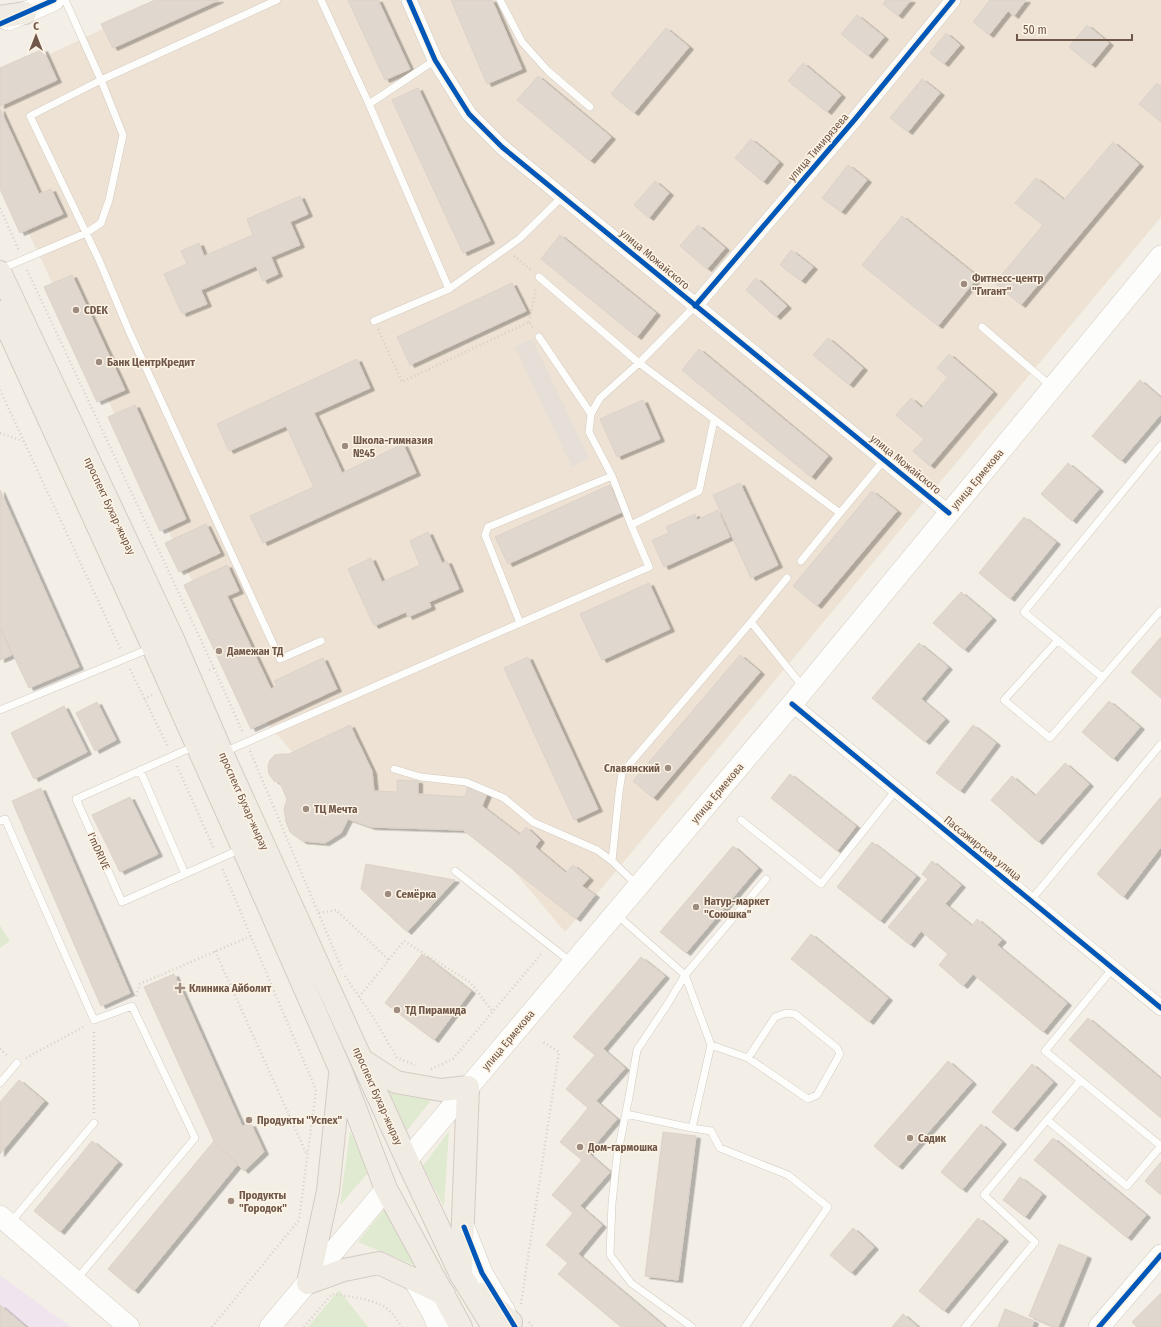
<svg xmlns="http://www.w3.org/2000/svg" width="1161" height="1327" viewBox="0 0 1161 1327" font-family="'Fira Sans Condensed',sans-serif">
  <style>
    .residential { fill: #ede2d3 }
    .industrial { fill: #e6dfd7 }
    .education { fill: #f0e5ef }
    .green { fill: #e0ead1 }
    .building { fill: #e0d7ce; stroke: #dcd2c9; filter: url(#shadow) }
    .lines { fill: none; stroke-linecap: round; stroke-linejoin: round }
    .lane-casing { stroke: #d2cac2; stroke-width: 8 }
    .street-casing { stroke: #d2cac2; stroke-width: 16 }
    .secondary-casing { stroke: #d4cbc3; stroke-width: 22 }
    .primary-casing { stroke: #d3cbc4; stroke-width: 24 }
    .path { stroke: #d5cfc9; stroke-width: 2.5; stroke-dasharray: 1 3; stroke-linecap: butt }
    .lane { stroke: #fdfdfb; stroke-width: 7 }
    .street { stroke: #fdfdfb; stroke-width: 15 }
    .secondary { stroke: #fdfdfb; stroke-width: 21 }
    .primary { stroke: #f0ece3; stroke-width: 22 }
    .cycleway-casing { stroke: #fef4e5; stroke-width: 8 }
    .cycleway { stroke: #0057b8; stroke-width: 5 }
    .poi-dot { fill: #9e8c80; stroke: #fef4e5; stroke-width: 1.5 }
    .labels { text-anchor: middle; stroke-width: 3; stroke-linejoin: round; paint-order: stroke }
    .street-label { font-size: 11px; fill: #6f5749; stroke: #fef4e5 }
    .poi-label { font-size: 11px; font-weight: bold; fill: #6f5749; stroke: #fef4e5; text-anchor: start }
  </style>
  <defs>
    <filter id="shadow"><feDropShadow dx="4.5" dy="2.5" stdDeviation="0" flood-color="#0004"/></filter>
  </defs>
  <rect width="100%" height="100%" fill="#f4efe6"/>
  <path class="residential" d="M163 0H1161V217L565 932 512 869 449 814 325 792 261 715 182 561 126 438 0 173V78Z"/>
  <path class="industrial" d="M532 339 589 458 572 467 515 347Z"/>
  <path class="education" d="M0 1275 71 1327H0Z"/>
  <path class="green" d="M0 925 10 941 0 948Z
    M387 1086 433 1098 406 1132Z
    M350 1131 369 1172 340 1205Z
    M449 1131 444 1207 423 1166Z
    M385 1208 416 1266 358 1242Z
    M339 1290 368 1327H308Z"/>
  <path class="building" d="M155 0H219L113 48 101 24Z
    M348 0H378L410 69 385 80Z
    M451 0H492L522 69 487 84Z
    M886 0H911L898 16 883 4Z
    M990 0H1026L1014 16 1008 11 989 35 973 22Z
    M857 15 884 37 868 56 841 34Z
    M1087 25 1109 43 1091 65 1069 47Z
    M666 28 689 47 634 113 611 94Z
    M946 33 960 45 944 64 930 53Z
    M43 49 57 80 0 106V68Z
    M803 63 841 95 827 112 788 81Z
    M538 76 611 137 590 161 517 100Z
    M922 79 940 93 908 132 890 118Z
    M1157 83 1161 86V122L1139 104Z
    M418 88 490 241 463 253 392 100Z
    M0 109 39 194 51 189 63 214 20 233 0 189Z
    M751 139 779 162 763 182 735 158Z
    M1113 142 1139 164 1021 305 995 283 1043 225 1015 203 1036 178 1064 200Z
    M848 165 867 180 841 212 822 198Z
    M655 181 669 193 649 218 634 205Z
    M300 196 308 214 290 222 300 245 271 257 278 274 263 281 256 266 201 290 207 304 182 314 164 274 187 264 181 251 199 243 204 256 253 235 247 219Z
    M902 216 978 277 938 326 862 265Z
    M698 225 725 248 707 269 680 246Z
    M560 235 656 313 637 337 541 259Z
    M791 250 813 267 801 281 780 265Z
    M72 275 125 390 97 402 44 287Z
    M756 278 787 306 776 317 746 290Z
    M512 283 526 311 410 365 397 337Z
    M828 338 863 368 849 385 813 355Z
    M699 349 828 456 811 477 682 370Z
    M949 354 993 392 930 466 913 451 924 439 896 415 911 398 922 408 948 377 937 368Z
    M357 359 370 388 314 413 342 473 403 444 416 473 263 543 250 516 314 487 286 426 229 451 217 424Z
    M1140 380 1161 398V414L1121 461 1092 436Z
    M643 400 660 439 617 457 600 419Z
    M135 405 186 519 160 531 108 417Z
    M1068 463 1099 489 1072 521 1041 494Z
    M740 483 778 565 751 578 713 495Z
    M610 485 622 512 508 564 495 537Z
    M0 490 79 667 29 688 0 627Z
    M872 491 897 511 817 606 793 586Z
    M718 510 730 537 664 567 652 540 669 533 666 527 695 514 697 520Z
    M1024 517 1056 542 1010 599 979 573Z
    M206 524 220 553 179 572 165 543Z
    M428 532 442 563 447 561 459 589 429 602 431 607 408 617 406 612 374 626 348 569 371 558 382 582 420 565 410 541Z
    M227 565 239 591 227 596 271 689 277 686 274 681 323 658 337 689 251 729 184 585Z
    M649 583 670 629 602 660 580 614Z
    M961 592 992 618 964 650 933 623Z
    M0 627 12 655 0 660Z
    M1161 637V698L1131 672Z
    M919 643 948 667 921 699 945 719 925 742 872 698Z
    M740 655 760 672 653 798 633 781Z
    M528 657 598 809 574 820 504 668Z
    M1109 701 1140 727 1113 759 1082 732Z
    M97 702 116 740 95 751 76 713Z
    M64 706 87 752 34 779 11 733Z
    M350 725 372 771 374 791 397 792V780L418 781V794L465 797 468 787 487 794 482 806 520 835 526 827 540 840 535 847 566 873 573 865 589 878 582 886 595 895 576 919 463 830 371 827 348 819 341 833 325 843 302 841 290 832 286 822 284 809 287 799 280 783 274 781 269 774 268 766 270 760 275 755 281 754H289Z
    M973 725 996 743 960 791 936 773Z
    M1065 763 1089 784 1038 842 991 800 1012 776 1035 796Z
    M790 774 856 826 837 851 771 798Z
    M41 788 130 993 101 1006 12 801Z
    M130 797 158 854 120 872 92 815Z
    M1161 797V847L1123 897 1097 874Z
    M872 842 916 876 880 921 837 887Z
    M733 846 758 868 686 953 660 932Z
    M932 861 961 885 945 904 972 926 977 919 1002 940 997 945 1067 1003 1043 1032 973 974 963 986 939 965 948 954 921 931 910 945 888 927 928 879 922 874Z
    M366 864 455 880 407 932 361 889Z
    M811 934 888 998 869 1022 791 959Z
    M422 954 471 991 434 1040 385 1003Z
    M641 957 665 976 603 1049 625 1068 596 1101 617 1119 588 1153 610 1172 580 1206 602 1225 578 1254 665 1327H621L558 1274 568 1263 546 1245 573 1213 552 1195 582 1160 560 1142 588 1108 566 1089 595 1055 573 1037Z
    M174 974 242 1126 251 1124 264 1152 244 1171 214 1141 144 987Z
    M1088 1018 1161 1079V1118L1069 1040Z
    M948 1061 972 1082 898 1167 874 1146Z
    M1032 1064 1053 1082 1013 1129 992 1112Z
    M19 1080 44 1101 0 1154V1102Z
    M981 1124 1002 1142 962 1190 941 1172Z
    M663 1132 696 1136 678 1280 645 1276Z
    M1053 1138 1146 1215 1127 1238 1034 1160Z
    M92 1141 118 1162 60 1232 34 1211Z
    M214 1141 238 1164 134 1291 108 1269Z
    M1161 1162V1195L1145 1181Z
    M1020 1177 1042 1194 1025 1217 1003 1200Z
    M978 1218 1004 1239 944 1311 919 1291Z
    M853 1228 874 1247 851 1273 830 1255Z
    M1059 1244 1087 1256 1058 1327H1055L1029 1316Z
    M1161 1293V1327H1137L1132 1322Z
    M0 1305 26 1327H0Z
    M1005 1309 1034 1321 1032 1327H998Z
    M903 1314 918 1327H892Z"/>
  <g class="lines">
    <g class="lane-casing">
      <path id="lane" d="M65 0 101 80 30 116 99 260 129 331 280 659 321 641
        M321 0 369 104
        M500 0 522 42 548 71 590 107
        M435 60 369 104 449 289
        M1 269 86 233 101 223 109 200 123 135 101 80 277 0
        M539 277 639 363 840 513 885 459
        M374 321 449 289 519 239 563 196
        M982 327 1051 386
        M539 337 591 414
        M631 525 699 491 714 420
        M801 561 840 513
        M751 622 787 578
        M520 623 485 535 488 527 612 476
        M1058 640 1004 700 1050 738 1161 610
        M1102 677 1024 612 1161 445
        M0 710 151 648
        M195 746 76 799 122 902 241 849
        M224 752 649 567 631 525 612 476 589 432 591 414 600 398 639 363 695 306
        M394 769 421 777 466 782 504 798 533 822 597 850 612 861 637 885
        M140 770 185 874
        M741 820 821 884 896 790
        M0 821 5 819 94 1020 132 1006 195 1138 76 1280
        M612 861 619 793 622 773 751 622 803 687
        M455 871 571 962
        M1031 900 1161 744
        M616 914 685 975 667 1005 637 1050 629 1097 617 1157 612 1203 610 1255 631 1283 692 1327
        M711 1045 748 1058 808 1099 817 1095 840 1054 837 1048 795 1014 786 1013 775 1017 748 1058
        M1080 1081 1047 1120 1127 1186 1161 1146 1045 1051 1113 968
        M0 1083 17 1063
        M626 1114 692 1128 711 1045 685 975 766 879
        M692 1128 711 1131 720 1148 788 1175 828 1207 745 1327
        M11 1222 94 1123
        M965 1327 1035 1242 984 1195 1047 1120"/>
    </g>
    <g class="street-casing">
      <path id="street" d="M409 0 435 60 469 114 502 147 949 513
        M695 306 856 118 953 0
        M792 704 1161 1008"/>
    </g>
    <g class="secondary-casing">
      <path id="secondary" d="M8 20 54 0
        M407 1160 792 704 1161 256
        M0 1216 129 1327
        M464 1227 482 1273 505 1312
        M413 1278 433 1314 438 1327
        M270 1327 386 1189
        M1099 1327 1161 1255"/>
    </g>
    <g class="primary-casing">
      <path id="primary" d="M0 17 25 13
        M0 272 173 639 222 753 407 1160 461 1275 493 1327
        M0 312 153 647 243 848 341 1071 386 1189 461 1327
        M362 1060 396 1082 441 1090 468 1087 461 1272
        M308 1283 328 1191 340 1075
        M308 1283 344 1270 379 1263 444 1294
        M481 1294 511 1322"/>
    </g>
    <path class="path" d="M0 208 19 251
      M514 256 532 271
      M27 270 214 668 207 671
      M529 322 536 288
      M378 329 402 382 529 322 533 328
      M0 390 121 650
      M0 433 23 441
      M214 668 243 733
      M130 669 168 747
      M144 699 155 694
      M250 751 342 969
      M177 766 214 849
      M319 913 336 910 389 960
      M215 951 307 1155
      M345 976 375 1020 397 1058 415 1065
      M136 996 140 984 251 936
      M359 997 404 941 470 982 493 1012
      M0 1049 9 1057
      M26 1058 85 1026
      M431 1069 453 1059 542 953
      M94 1113V1030
      M521 1304 559 1052 543 1042
      M529 1322 533 1327
      M212 1327 299 1220 316 1090 222 868
      M304 1327 332 1294C346 1296 375 1299 386 1308 393 1313 397 1320 402 1327"/>
    <use href="#lane" class="lane"/>
    <use href="#street" class="street"/>
    <use href="#secondary" class="secondary"/>
    <use href="#primary" class="primary"/>
    <g class="cycleway-casing">
      <path id="cycleway" d="M409 0 435 60 469 114 502 147 949 513
        M0 24 54 0
        M695 306 856 118 953 0
        M792 704 1161 1008
        M464 1227 482 1273 515 1327
        M1099 1327 1161 1255"/>
    </g>
    <use href="#cycleway" class="cycleway"/>
  </g>
  <g class="poi-dot">
    <circle cx="964" cy="284" r="4"/>
    <circle cx="76" cy="310" r="4"/>
    <circle cx="99" cy="362" r="4"/>
    <circle cx="345" cy="446" r="4"/>
    <circle cx="219" cy="651" r="4"/>
    <circle cx="668" cy="768" r="4"/>
    <circle cx="306" cy="809" r="4"/>
    <circle cx="388" cy="894" r="4"/>
    <circle cx="696" cy="907" r="4"/>
    <path d="M178 982h4v4h4v4h-4v4h-4v-4h-4v-4h4z"/>
    <circle cx="397" cy="1010" r="4"/>
    <circle cx="249" cy="1120" r="4"/>
    <circle cx="910" cy="1138" r="4"/>
    <circle cx="580" cy="1147" r="4"/>
    <circle cx="231" cy="1201" r="4"/>
  </g>
  <g class="labels">
    <g class="street-label">
      <text transform="translate(818 147) rotate(-49)" y="4">улица Тимирязева</text>
      <text transform="translate(655 259) rotate(40)" y="4">улица Можайского</text>
      <text transform="translate(906 464) rotate(39)" y="4">улица Можайского</text>
      <text transform="translate(977 479) rotate(-50)" y="4">улица Ермекова</text>
      <text transform="translate(110 506) rotate(65)" y="4">проспект Бухар-жырау</text>
      <text transform="translate(717 793) rotate(-50)" y="4">улица Ермекова</text>
      <text transform="translate(244 801) rotate(66)" y="4">проспект Бухар-жырау</text>
      <text transform="translate(983 848) rotate(39)" y="4">Пассажирская улица</text>
      <text transform="translate(99 851) rotate(66)" y="4">I'mDRIVE</text>
      <text transform="translate(508 1040) rotate(-50)" y="4">улица Ермекова</text>
      <text transform="translate(378 1096) rotate(66)" y="4">проспект Бухар-жырау</text>
    </g>
    <g class="poi-label">
      <text x="972" y="282">Фитнесс-центр<tspan x="972" dy="13">"Гигант"</tspan></text>
      <text x="84" y="314">CDEK</text>
      <text x="107" y="366">Банк ЦентрКредит</text>
      <text x="353" y="444">Школа-гимназия<tspan x="353" dy="13">№45</tspan></text>
      <text x="227" y="655">Дамежан ТД</text>
      <text x="660" y="772" text-anchor="end">Славянский</text>
      <text x="314" y="813">ТЦ Мечта</text>
      <text x="396" y="898">Семёрка</text>
      <text x="704" y="905">Натур-маркет<tspan x="704" dy="13">"Союшка"</tspan></text>
      <text x="189" y="992">Клиника Айболит</text>
      <text x="405" y="1014">ТД Пирамида</text>
      <text x="257" y="1124">Продукты "Успех"</text>
      <text x="918" y="1142">Садик</text>
      <text x="588" y="1151">Дом-гармошка</text>
      <text x="239" y="1199">Продукты<tspan x="239" dy="13">"Городок"</tspan></text>
    </g>
  </g>
  <g transform="translate(36 36)" stroke="#fef4e5" stroke-width="3" paint-order="stroke">
  <path d="M0-3L7 15L0 10L-7 15Z" fill="#6f5749"/>
  <text y="-6" font-size="11" font-weight="bold" text-anchor="middle" fill="#6f5749">С</text>
  </g>
  <path d="M1017 34v6h115v-6" fill="none" stroke="#6f5749" stroke-width="2"/>
  <text x="1023" y="34" font-size="12" fill="#6f5749" stroke="#fef4e5" stroke-width="3" paint-order="stroke">50 m</text>
</svg>
